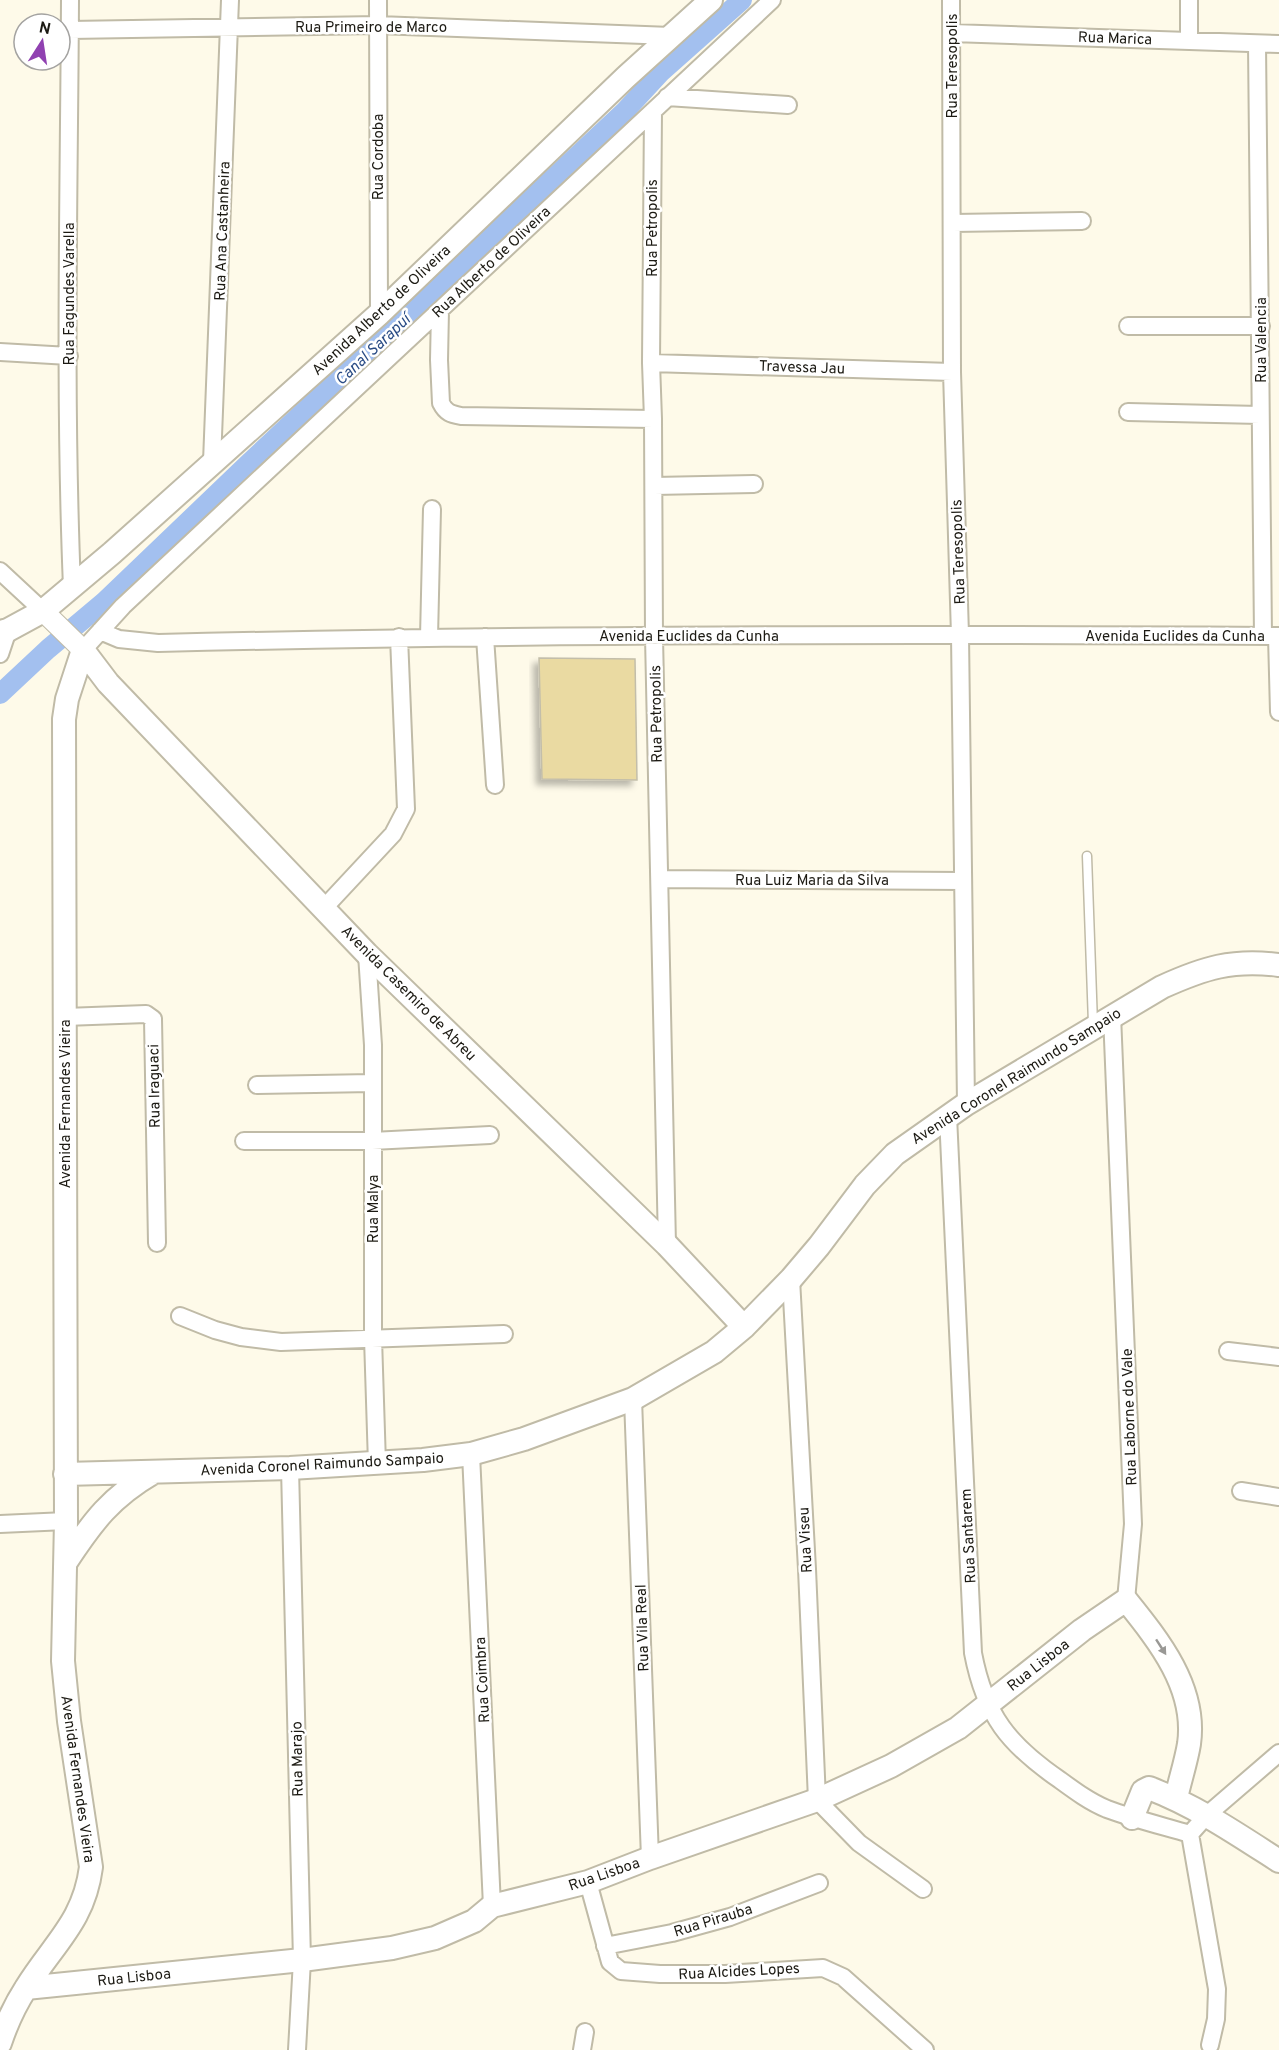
<svg xmlns="http://www.w3.org/2000/svg" width="1279" height="2050" viewBox="0 0 1279 2050" font-family="Overpass,sans-serif">
  <style>
    .lines { fill: none; stroke-linecap: round; stroke-linejoin: round }
    .canal { stroke: #a3c0ef; stroke-width: 20 }
    .building { fill: #eadaa2; stroke: #c3beaa; stroke-width: 1.5; filter: url(#shadow) }
    .service-casing { stroke: #c0bba7; stroke-width: 11 }
    .minor-casing { stroke: #c0bba7; stroke-width: 20 }
    .tertiary-casing { stroke: #c0bba7; stroke-width: 22 }
    .secondary-casing { stroke: #c0bba7; stroke-width: 26 }
    .service { stroke: #fff; stroke-width: 8 }
    .minor { stroke: #fff; stroke-width: 16 }
    .tertiary { stroke: #fff; stroke-width: 20 }
    .secondary { stroke: #fff; stroke-width: 22 }
    .oneway { fill: #999895 }
    .labels { text-anchor: middle; stroke-width: 5; stroke-linejoin: round; paint-order: stroke }
    .street-label { font-size: 15px; fill: #1c1a13; stroke: #fff }
    .water-label { font-size: 16px; font-style: italic; fill: #2a4c85; stroke: #fff }
  </style>
  <defs>
    <filter id="shadow"><feDropShadow dx="-5.5" dy="5.5" stdDeviation="3" flood-color="#0004"/></filter>
  </defs>
  <rect width="100%" height="100%" fill="#fefae9"/>
  <g class="lines">
    <path class="canal" d="M0 694 48 649 104 602 249 463 625 111 661 72 742 0"/>
  </g>
  <path class="building" d="M539 658 635 659 637 780 542 779Z"/>
  <g class="lines">
    <g class="service-casing">
      <path id="service" d="M1087 856 1093 1024"/>
    </g>
    <g class="minor-casing">
      <path id="minor" d="M70 0C69 196 64 392 72 587
        M378 0 379 314
        M951 0 952 372 960 635 966 1104
        M70 30 378 25 671 36
        M952 33 1279 44
        M1189 40V0
        M1257 44 1263 636
        M667 97 788 105
        M653 111 651 363 653 419 654 637 667 1245
        M953 223 1082 221
        M440 310 439 360 441 403C446 413 451 414 461 416L653 419
        M1128 326H1261
        M0 352 69 356
        M651 363 952 372
        M1128 412 1260 415
        M212 462 230 0
        M654 486 754 484
        M0 571 43 611
        M100 631 119 639 158 643C532 634 906 634 1279 636
        M1277 636 1279 712
        M429 637 432 509
        M485 637 495 785
        M83 650 123 606 772 0
        M0 654 8 630
        M660 879 963 881
        M324 908 393 834 406 809 399 637
        M367 954 373 1045V1338L377 1464
        M1112 1015 1133 1524 1126 1600
        M65 1017 146 1014 153 1019 157 1243
        M257 1085 372 1083
        M948 1116 973 1653C985 1716 1009 1745 1060 1780 1075 1791 1090 1802 1107 1809 1134 1819 1163 1826 1190 1834
        M244 1141H372L490 1135
        M791 1279 807 1569 817 1800 859 1843 923 1889
        M180 1316 215 1330 241 1337 281 1342 504 1334
        M1228 1351 1279 1357
        M633 1399 650 1858
        M471 1454 492 1906
        M290 1468 302 1960 297 2050
        M1241 1491 1279 1497
        M0 1524 66 1521
        M1190 1834 1217 1989 1216 2019 1210 2045
        M1190 1834 1207 1815 1279 1753
        M588 1882 610 1962 621 1971 660 1974H725L823 1968 843 1977 925 2050
        M605 1946 672 1933 730 1917 819 1883
        M582 2050 585 2032"/>
    </g>
    <g class="tertiary-casing">
      <path id="tertiary" d="M43 611 83 650"/>
    </g>
    <g class="secondary-casing">
      <path id="secondary" d="M0 632 8 630 43 611 112 553 379 314 626 77 711 0
        M83 650 108 683 367 954 667 1245 744 1327
        M65 1474 290 1468 423 1460 471 1454 524 1439 633 1399 714 1352 744 1327 791 1279 819 1246 865 1185 895 1154 966 1104 1162 987C1204 968 1232 959 1279 965
        M66 1562C93 1521 111 1497 154 1472
        M1132 1818 1143 1791 1149 1788C1196 1806 1237 1834 1279 1861
        M26 1988 302 1960 392 1948 435 1938 474 1921 492 1906 588 1882 650 1858 817 1800 891 1766 958 1728 1082 1630 1126 1600C1159 1641 1197 1688 1189 1744 1186 1762 1180 1780 1176 1798
        M0 2043C6 2025 15 2005 26 1988 53 1944 84 1922 91 1867L69 1721 63 1661 66 1521 64 719 67 699 83 650"/>
    </g>
    <use href="#service" class="service"/>
    <use href="#minor" class="minor"/>
    <use href="#tertiary" class="tertiary"/>
    <use href="#secondary" class="secondary"/>
  </g>
  <defs><path id="oneway-solid" d="M-6-.8H1V-3.2L6.5 0L1 3.2V.8H-6Z" transform="scale(1.5)"/></defs>
  <use class="oneway" href="#oneway-solid" transform="translate(1161 1647) rotate(57)"/>
  <g class="labels">
    <g class="street-label">
      <text x="371" y="32">Rua Primeiro de Marco</text>
      <text transform="translate(1115 38) rotate(2)" y="5">Rua Marica</text>
      <text transform="translate(952 66) rotate(-90)" y="5">Rua Teresopolis</text>
      <text transform="translate(378 157) rotate(-90)" y="5">Rua Cordoba</text>
      <text transform="translate(652 228) rotate(-90)" y="5">Rua Petropolis</text>
      <text transform="translate(222 231) rotate(-88)" y="5">Rua Ana Castanheira</text>
      <text transform="translate(491 262) rotate(-43)" y="5">Rua Alberto de Oliveira</text>
      <text transform="translate(69 294) rotate(-90)" y="5">Rua Fagundes Varella</text>
      <text transform="translate(381 310) rotate(-43)" y="5">Avenida Alberto de Oliveira</text>
      <text transform="translate(1261 340) rotate(-90)" y="5">Rua Valencia</text>
      <text transform="translate(802 367) rotate(2)" y="5">Travessa Jau</text>
      <text transform="translate(958 552) rotate(-92)" y="5">Rua Teresopolis</text>
      <text x="689" y="641">Avenida Euclides da Cunha</text>
      <text x="1175" y="641">Avenida Euclides da Cunha</text>
      <text transform="translate(656 714) rotate(-91)" y="5">Rua Petropolis</text>
      <text x="812" y="885">Rua Luiz Maria da Silva</text>
      <text transform="translate(409 993) rotate(45)" y="5">Avenida Casemiro de Abreu</text>
      <text transform="translate(1016 1076) rotate(-32)" y="5">Avenida Coronel Raimundo Sampaio</text>
      <text transform="translate(154 1086) rotate(-91)" y="5">Rua Iraguaci</text>
      <text transform="translate(65 1104) rotate(-90)" y="5">Avenida Fernandes Vieira</text>
      <text transform="translate(373 1209) rotate(-90)" y="5">Rua Malya</text>
      <text transform="translate(1129 1417) rotate(-92)" y="5">Rua Laborne do Vale</text>
      <text transform="translate(322 1464) rotate(-3)" y="5">Avenida Coronel Raimundo Sampaio</text>
      <text transform="translate(968 1536) rotate(-93)" y="5">Rua Santarem</text>
      <text transform="translate(805 1540) rotate(-93)" y="5">Rua Viseu</text>
      <text transform="translate(642 1628) rotate(-92)" y="5">Rua Vila Real</text>
      <text transform="translate(1038 1665) rotate(-38)" y="5">Rua Lisboa</text>
      <text transform="translate(482 1680) rotate(-93)" y="5">Rua Coimbra</text>
      <text transform="translate(297 1759) rotate(-91)" y="5">Rua Marajo</text>
      <text transform="translate(78 1779) rotate(82)" y="5">Avenida Fernandes Vieira</text>
      <text transform="translate(604 1874) rotate(-19)" y="5">Rua Lisboa</text>
      <text transform="translate(713 1920) rotate(-17)" y="5">Rua Pirauba</text>
      <text transform="translate(739 1971) rotate(-3)" y="5">Rua Alcides Lopes</text>
      <text transform="translate(134 1977) rotate(-6)" y="5">Rua Lisboa</text>
    </g>
    <g class="water-label">
      <text transform="translate(372 349) rotate(-43)" y="6">Canal Sarapuí</text>
    </g>
  </g>
  <g transform="translate(42 42) rotate(12)"><circle r="28" fill="#ffffff" stroke="#a4a3a1" stroke-width="1.5"/>
  <path d="M0-4.5L10 22L0 15L-10 22Z" fill="#9041b1"/>
  <text y="-9" font-size="16" font-weight="bold" text-anchor="middle" fill="#1c1a13">N</text>
  </g>
</svg>
